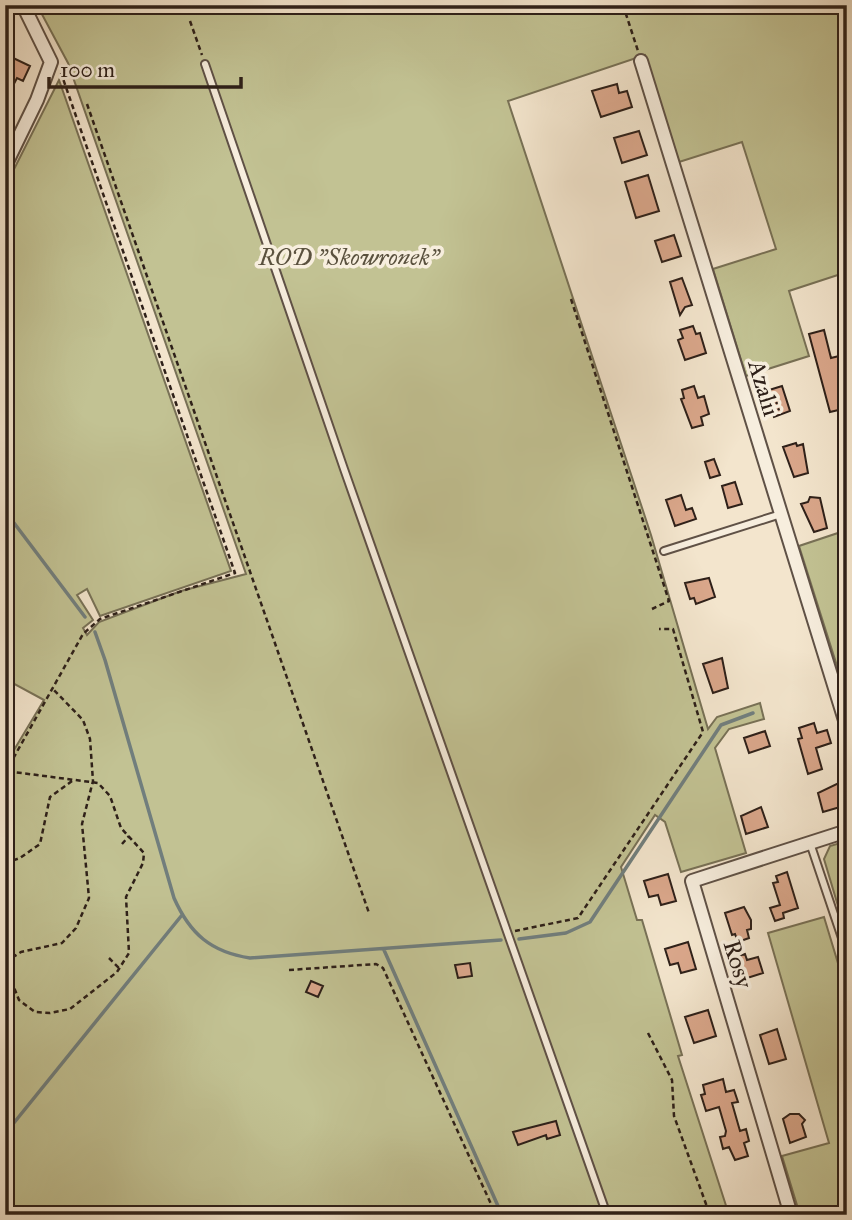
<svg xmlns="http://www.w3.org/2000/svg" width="852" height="1220" viewBox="0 0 852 1220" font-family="'IM FELL Great Primer',serif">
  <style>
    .green { fill: #c2c293; stroke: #787156; stroke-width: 2 }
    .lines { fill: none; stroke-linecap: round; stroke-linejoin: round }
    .stream { stroke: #717e7d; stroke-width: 3.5 }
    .building { fill: #daa78b; stroke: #2e2019; stroke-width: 2 }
    .lane-casing { stroke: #5f5146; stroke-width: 10 }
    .street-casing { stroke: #5f5146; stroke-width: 16 }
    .path { stroke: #2e2019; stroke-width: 2.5; stroke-dasharray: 5 3.5; stroke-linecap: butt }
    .lane { stroke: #f7eede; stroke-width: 6 }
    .street { stroke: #f7eede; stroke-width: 12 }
    .labels { text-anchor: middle; stroke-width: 7; stroke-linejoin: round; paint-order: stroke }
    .park-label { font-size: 24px; font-style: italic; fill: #5a513e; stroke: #f7eede }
    .street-label { font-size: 24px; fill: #2e2019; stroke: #f7eede }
  </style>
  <rect width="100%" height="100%" fill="#f3e5cd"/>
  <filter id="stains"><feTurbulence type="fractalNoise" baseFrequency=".00286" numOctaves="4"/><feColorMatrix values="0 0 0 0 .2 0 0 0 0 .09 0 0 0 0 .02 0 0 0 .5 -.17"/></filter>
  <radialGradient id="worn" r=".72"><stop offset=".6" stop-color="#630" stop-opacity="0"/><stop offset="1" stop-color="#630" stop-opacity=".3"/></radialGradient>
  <path class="green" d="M37 5H847V272L789 291 809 356 746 376 713 269 776 249 742 142 679 162 645 55 508 101 651 535 708 729 717 717 760 703 764 719 729 729 715 748 746 853 681 872 665 822 655 815 621 867 637 920H642L682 1055 678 1056 729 1215H5V765L44 700 5 679V187L59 80 231 571 100 616 87 589 77 595 93 620 83 628 87 635 99 622 181 591 246 574 68 63Z
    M847 530V699L844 700 834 669 837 666 799 546Z
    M847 841V936L824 859 830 846Z
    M824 917 847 993V1212L800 1215 782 1156 829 1143 768 933Z"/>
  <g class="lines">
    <path class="stream" d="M5 511 85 617
      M95 632 105 660 174 898C190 934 211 952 250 958L501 940
      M845 686H847
      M519 939 566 933 590 922 721 725 753 713
      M384 950 502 1215
      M5 1127 13 1124 182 915"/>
  </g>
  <path class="building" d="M9 56 30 66 23 81 17 78 5 101V63Z
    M617 84 619 93 627 91 632 107 601 117 592 91Z
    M639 131 647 155 622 163 614 138Z
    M648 175 659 211 636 218 625 182Z
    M674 235 681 256 662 262 655 241Z
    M682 278 692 305 685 307 680 315 670 282Z
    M693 326 696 334 700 333 706 353 685 360 678 340 683 338 680 330Z
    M824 330 831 358 847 354V372L841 373 847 408 830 412 809 334Z
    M694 386 698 398 704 396 709 414 701 417 703 425 692 428 681 399 684 398 682 390Z
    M782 386 790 411 774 417 766 391Z
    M796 443 797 446 803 444 808 473 794 477 783 447Z
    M714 459 720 475 710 478 705 462Z
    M735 482 742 504 728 508 722 486Z
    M681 495 686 510 692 508 696 519 675 526 666 500Z
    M810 497 820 498 827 528 814 532 801 504 808 502Z
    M709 578 715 597 696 604 694 598 690 599 685 583Z
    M722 658 728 688 713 693 703 664Z
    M814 723 817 733 827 730 831 743 816 748 822 769 808 774 798 739 802 738 799 728Z
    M765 731 770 746 749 753 744 738Z
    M845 780 847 805 823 812 818 793Z
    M761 807 768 827 746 834 741 816Z
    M787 872 798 908 783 913 784 918 775 921 770 908 780 905 773 883 778 882 776 876Z
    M668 874 676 901 661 905 658 895 649 897 644 881Z
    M744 907 751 920V929L747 930 749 938 738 942 735 934 732 935 725 913Z
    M688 942 696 969 681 973 678 963 670 965 665 949Z
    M745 954 747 960 758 957 763 973 744 979 735 957Z
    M470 963 472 976 458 978 455 965Z
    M311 981 323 986 318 997 306 992Z
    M708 1010 716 1036 694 1043 685 1017Z
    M777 1029 786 1059 769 1064 760 1035Z
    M723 1079 726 1092 734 1090 738 1102 732 1103 740 1131 746 1129 749 1141 744 1143 748 1156 735 1160 729 1147 723 1149 720 1137 725 1136 726 1131 719 1107 706 1111 701 1095 705 1094 703 1085Z
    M790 1114H799L805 1120 802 1124 806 1137 790 1143 783 1119Z
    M556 1121 560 1135 547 1139 546 1135 518 1145 513 1132Z"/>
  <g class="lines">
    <g class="lane-casing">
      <path id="lane" d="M205 64 344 469 607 1215
        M664 551 781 514
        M810 843 847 953"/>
    </g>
    <g class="street-casing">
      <path id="street" d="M641 61 847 727
        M5 166 37 100 51 62 23 5
        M791 1215 692 881 847 831"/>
    </g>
    <path class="path" d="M623 5 638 51
      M190 21 202 55
      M87 104 369 913
      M571 299 669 601 652 609
      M5 773 83 634 100 619 235 573 61 73
      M122 844 129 836
      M5 863 20 858 40 844 50 797 72 781
      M515 931 578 918 703 732 673 629H659
      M109 958 120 969
      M5 962 21 952 62 943 76 928 89 898 82 824 93 781 90 739 83 720 52 688
      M5 965 19 1000 35 1012 50 1013 70 1009 117 972 129 953 126 897 143 863 144 853 121 828 110 796 98 783 6 771
      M289 970 376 964 383 968 496 1215
      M648 1033 672 1080 674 1116 710 1215"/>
    <use href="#lane" class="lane"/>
    <use href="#street" class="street"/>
  </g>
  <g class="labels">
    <g class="park-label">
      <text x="349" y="265">ROD "Skowronek"</text>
    </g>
    <g class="street-label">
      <text transform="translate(764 388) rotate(73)" y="8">Azalii</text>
      <text transform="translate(738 964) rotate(73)" y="8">Rosy</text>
    </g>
  </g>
  <rect width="852" height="1220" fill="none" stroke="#f3e5cd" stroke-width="28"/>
  <rect x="7" y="7" width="838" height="1206" fill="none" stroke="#2e2019" stroke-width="3.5"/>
  <rect x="14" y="14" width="824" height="1192" fill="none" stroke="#2e2019" stroke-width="2"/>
  <path d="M49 77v10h192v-10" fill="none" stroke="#2e2019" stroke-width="3.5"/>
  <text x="60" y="77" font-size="21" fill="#2e2019" stroke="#f7eede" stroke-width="5" paint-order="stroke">100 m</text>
  <rect width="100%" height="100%" filter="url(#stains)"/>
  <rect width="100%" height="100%" fill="url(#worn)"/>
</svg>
